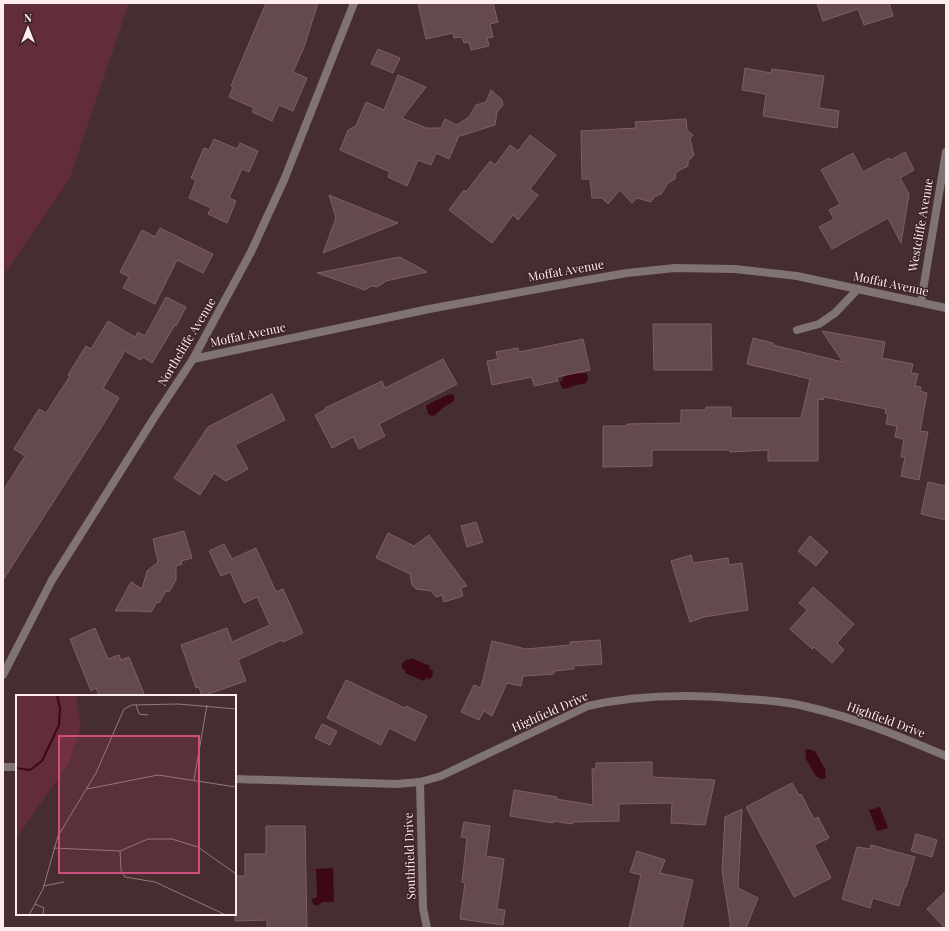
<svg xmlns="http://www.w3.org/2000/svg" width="949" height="931" viewBox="0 0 949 931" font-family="'Playfair Display',serif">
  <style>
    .green { fill: #622d38 }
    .water { fill: #3c0716 }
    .building { fill: #64494d; stroke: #7d6064 }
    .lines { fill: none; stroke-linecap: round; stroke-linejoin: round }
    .service { stroke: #807374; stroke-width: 8 }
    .minor { stroke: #807374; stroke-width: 8 }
    .labels { text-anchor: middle; stroke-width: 3; stroke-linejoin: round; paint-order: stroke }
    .street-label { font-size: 12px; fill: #feecef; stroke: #3b2327 }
    .inset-river { fill: none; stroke: #3c0716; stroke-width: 2 }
    .inset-road { fill: none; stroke: #90797c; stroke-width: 1 }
    .view { fill: #d14d80; fill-opacity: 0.15; stroke: #d14d80; stroke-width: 2 }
    .inset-edge { fill: none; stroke: #feecef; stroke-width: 2 }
  </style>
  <rect width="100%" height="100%" fill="#462d30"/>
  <path class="green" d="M3 3H129L70 178 3 276Z"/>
  <path class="water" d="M587 373 588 379 586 383 573 386 565 389 562 388 560 383C565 371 575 374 587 373Z
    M450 394 454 395V401L444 407 435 415 432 416 428 414 426 406C428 404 447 395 450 394Z
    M411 658 430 666 429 668 433 671 432 677 429 679 426 678 424 681 405 673 406 671 402 668V664L407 659 410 660Z
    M807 749 815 751 826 771 825 772 826 777 824 779 818 778 814 773 805 757 806 756 805 751Z
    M880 807 888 828 877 831 869 810Z
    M333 868 334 902H322L317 906 313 904 312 899 317 897 316 869Z"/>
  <path class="building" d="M266 3H318L304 47 293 72 307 78 293 111 279 105 272 121 252 112 254 108 229 97 233 87 231 86Z
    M418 3H493L498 22 490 24 493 37 487 38 489 46 471 50 469 42 464 43 462 37 454 38 453 33 426 39Z
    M817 3H889L893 16 864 25 858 9 823 21Z
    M378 49 400 58 393 73 371 64Z
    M745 68 771 73 772 69 824 76 819 108 839 111 837 128 763 116 766 94 742 90Z
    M398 75 426 87 402 118 426 128H441L445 119 457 125 469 117 476 105 486 102 491 90 502 100 503 105 497 112 495 125 457 137 458 138 449 159 436 153 431 165 418 160 407 186 388 177 390 172 340 150 348 130 356 126 366 102 384 110Z
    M686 119 687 130 693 135 690 139 694 155 688 161V166L676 172 675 179 668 183 661 194 654 197 651 202 637 198 632 203 620 190 608 204 602 198H592L590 179H582L581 131 636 128 635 122Z
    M530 135 556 155 530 189 538 195 518 220 513 215 492 243 449 210 464 190 466 192 490 161 495 165 510 145 518 151Z
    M214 139 237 149 240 143 258 151 249 172 242 169 229 198 236 201 227 223 208 214 211 208 189 198 196 180 191 178 204 148 209 150Z
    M905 152 914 170 900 178 909 194 901 243 888 218 832 249 819 227 834 219 829 210 840 204 821 170 853 153 863 172 889 158 891 160Z
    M329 195 398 223 323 253 336 218Z
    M160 228 213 254 203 273 177 260 155 304 123 288 129 277 120 272 142 230 155 237Z
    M400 257 427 272 386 281 377 287 371 286 365 290 317 273Z
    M166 297 186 307 176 326 175 325 152 363 143 357 141 360 125 351 103 388 119 398 104 423 3 580V491L25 456 14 449 39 409 46 413 70 376 68 375 86 346 91 349 108 321 135 337 138 332 145 336Z
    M653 324H711L712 370H654Z
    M822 331 885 342 882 358 913 364 911 373 918 374 915 386 921 387 920 391 927 393 920 431 928 432 919 480 901 476 905 457H901L904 439 895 437 897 426 886 424 888 414 885 413 886 409 824 397 823 400 818 399V461H768V450L730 452V450H652V466L603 467V426H627V424L681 423V410H706V407H731V418H801L810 379 747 364 753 338 773 343V345L843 362Z
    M583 339 590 370 557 377 558 381 534 386 532 377 492 385 487 361 498 359 496 352 518 348 519 352Z
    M443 359 457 384 379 424 385 436 359 449 353 437 332 448 315 415 326 409 325 408 382 381 385 388Z
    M272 394 285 420 235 445 248 469 226 481 214 473 200 495 174 478 208 427Z
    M928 482 946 486V520L921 514Z
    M476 522 483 542 467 547 461 526Z
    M184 531 192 558 181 561 182 564 176 566V580L169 592 166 591 159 603 157 602 151 612 137 611H115L131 582 142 589 147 571 158 562 153 539Z
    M388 533 414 546 429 535 467 586 461 588 463 596 444 602 442 595 436 597 431 591 416 589 412 585 410 574 376 558Z
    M810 536 828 552 816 566 798 551Z
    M224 544 232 559 256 548 276 592 283 589 303 633 283 642 282 640 238 660 246 681 202 696 199 687 196 688 181 645 227 628 232 642 270 625 257 597 244 603 230 572 221 576 209 551Z
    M691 555 693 563 728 558 729 565 742 563 748 610 704 617 690 622 671 561Z
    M813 587 854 624 837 643 844 650 832 663 814 647 812 649 790 629 807 610 799 603Z
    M95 628 108 659 119 655 121 660 129 657 145 696H99L96 688 91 691 70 639Z
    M600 640 602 664 574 666V669L554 671V674L523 676 521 686 507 683 492 716 484 711 479 720 461 712 474 685 481 688 492 641 526 649 570 645V642Z
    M346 680 405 708 406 706 427 716 415 741 389 728 381 745 327 718Z
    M322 724 337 731 330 745 315 738Z
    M652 762V777L715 780 705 825 671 823 672 803 619 804V821L573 822 572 824 553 821V823L510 816 514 790 557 797 556 799 593 805 592 769 596 768V763Z
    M792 783 799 795 801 794 814 819 818 817 829 838 814 845 831 878 794 897 746 807Z
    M742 809 738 888 758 898 746 928H731L722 871 725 817Z
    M464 822 490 826 486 856 504 859 497 909 505 910 503 925 460 919 465 883 462 882 467 838 461 837Z
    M266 826H305L307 928H267V920L235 921V876H245V854H266Z
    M916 834 937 840 932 857 911 851Z
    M871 845 915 857 906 887 905 886 899 906 873 898 870 908 842 899 857 847 870 849Z
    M637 851 665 860 660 873 693 880 682 928H629L641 875 630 872Z
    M946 891V928H945L927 909Z"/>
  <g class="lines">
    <path class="service" d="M797 330 819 324 835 313 858 289"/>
    <path class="minor" d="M921 302 946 152
      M193 359 429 309 581 281 627 273 675 268 735 269 797 276 946 308
      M3 675 52 580 154 418 193 359 251 252 284 180 354 3
      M3 767H17
      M235 779 396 784 420 782 441 776 588 706C640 694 692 694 745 699 766 700 788 702 808 707 856 718 901 737 946 756
      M420 782 423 908 427 928"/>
  </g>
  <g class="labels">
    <g class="street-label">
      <text transform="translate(921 225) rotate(-80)" y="4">Westcliffe Avenue</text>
      <text transform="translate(566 271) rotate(-10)" y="4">Moffat Avenue</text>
      <text transform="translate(891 284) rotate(12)" y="4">Moffat Avenue</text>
      <text transform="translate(248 335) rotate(-12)" y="4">Moffat Avenue</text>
      <text transform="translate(187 342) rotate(-59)" y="4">Northcliffe Avenue</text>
      <text transform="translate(550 712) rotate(-24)" y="4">Highfield Drive</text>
      <text transform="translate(886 720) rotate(20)" y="4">Highfield Drive</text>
      <text transform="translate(410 856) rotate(-92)" y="4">Southfield Drive</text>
    </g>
  </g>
  <g transform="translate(16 695)">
    <rect width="220" height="220" fill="#462d30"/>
    <path d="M0 0H60L65 31 53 67 0 144Z" fill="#622d38"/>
    <path class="inset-river" d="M0 73 14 75 26 66 43 30 44 13 41 0"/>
    <path class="inset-road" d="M120 10 123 19 132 20M178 85 191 10M71 94 142 80 220 92M37 153 104 156 132 144H156L182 152 220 179M104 156 105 175 109 182 139 187 210 220M27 191 48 187M19 209 28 213 27 220M13 220 27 194 42 141 80 78 108 14 116 10 162 9 220 14"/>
    <path class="view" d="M43 41H183V178H43Z"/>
    <rect width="220" height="220" class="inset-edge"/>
  </g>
  <rect width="949" height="931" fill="none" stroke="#feecef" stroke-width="8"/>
  <g transform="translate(28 28)" stroke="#3b2327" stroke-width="3" paint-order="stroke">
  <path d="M0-3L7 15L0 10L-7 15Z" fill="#feecef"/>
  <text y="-6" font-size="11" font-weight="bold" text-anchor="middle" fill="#feecef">N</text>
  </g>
</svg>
